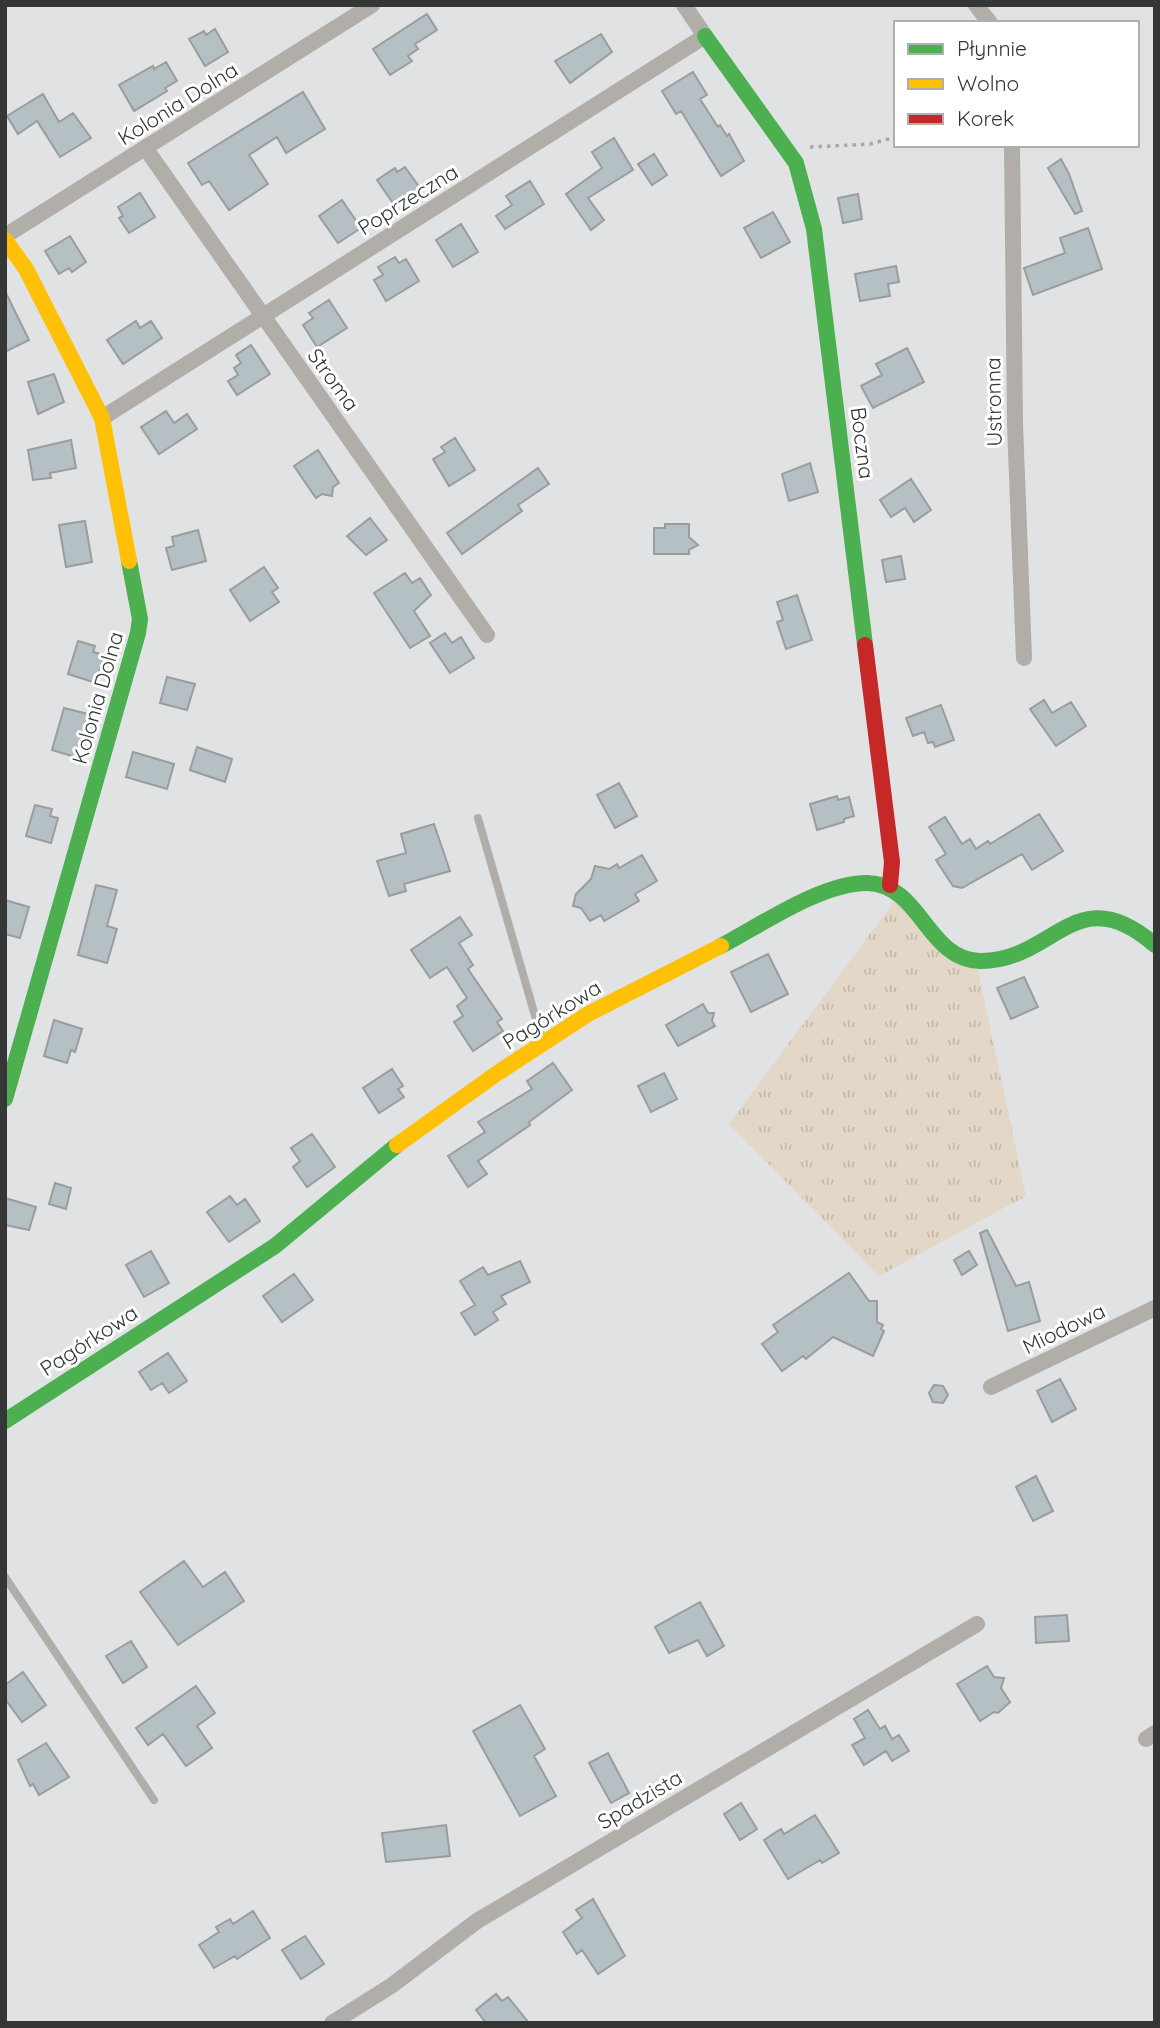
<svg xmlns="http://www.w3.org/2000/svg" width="1160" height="2028" viewBox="0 0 1160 2028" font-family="Quicksand,sans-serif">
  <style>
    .grass { fill: url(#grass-tufts) }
    .building { fill: #b4c0c4; stroke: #9b9c9d; stroke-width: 2 }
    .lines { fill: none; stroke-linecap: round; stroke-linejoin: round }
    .path { stroke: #aaa8a6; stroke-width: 3.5; stroke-dasharray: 3.5 5; stroke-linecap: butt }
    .lane { stroke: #b1ada8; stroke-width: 8 }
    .street { stroke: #b1ada8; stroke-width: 16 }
    .fast { stroke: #4caf50; stroke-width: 16 }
    .slow { stroke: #ffc107; stroke-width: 16 }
    .jam { stroke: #c62828; stroke-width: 16 }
    .labels { text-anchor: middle; stroke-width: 6; stroke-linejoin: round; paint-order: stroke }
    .street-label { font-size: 21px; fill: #353737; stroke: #fff }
  </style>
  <defs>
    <pattern id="grass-tufts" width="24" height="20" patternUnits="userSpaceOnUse" patternTransform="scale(1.75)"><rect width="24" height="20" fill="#e3d8c8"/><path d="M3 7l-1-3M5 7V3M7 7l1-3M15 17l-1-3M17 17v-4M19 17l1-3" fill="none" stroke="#c3baac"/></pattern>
  </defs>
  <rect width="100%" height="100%" fill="#e0e2e3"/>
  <path class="grass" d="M896 899 978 970 1026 1196 879 1276 729 1124Z"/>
  <path class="building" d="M427 14 437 30 415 44 418 49 408 56 412 61 390 75 373 49Z
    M215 29 228 52 205 66 189 39 204 31 206 35Z
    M601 34 612 52 570 83 555 61Z
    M166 62 177 81 165 88 167 91 134 111 119 85 153 66 154 69Z
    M693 72 707 95 700 99 718 127 720 125 727 136 729 134 744 161 721 176 681 111 676 114 662 91Z
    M303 92 325 129 286 153 277 137 249 155 268 184 229 210 209 181 202 185 188 163Z
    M43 94 59 122 73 113 91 138 60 157 37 121 18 134 7 116Z
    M614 138 633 170 588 198 604 220 591 230 566 194 602 168 592 152Z
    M654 154 667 175 652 185 638 164Z
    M1061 159 1069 174 1082 211 1075 214 1048 168Z
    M405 167 420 188 395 206 377 180 395 168 397 172Z
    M530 181 544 204 505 229 496 216 512 205 506 196Z
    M140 193 155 217 129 233 119 218 123 216 118 207Z
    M858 194 862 219 843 223 838 198Z
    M342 200 361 228 338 243 319 216Z
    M773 212 790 242 761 258 744 228Z
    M461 224 478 252 453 267 436 240Z
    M1088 228 1102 269 1033 295 1024 268 1065 253 1060 238Z
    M70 236 86 262 72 272 69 268 59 274 45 251Z
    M395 257 399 263 406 259 419 281 386 301 374 280 383 275 378 267Z
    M896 266 899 282 888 284 890 296 860 301 855 274Z
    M5 291 29 340 5 352Z
    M329 300 347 328 317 347 303 325 313 318 309 313Z
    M136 321 140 328 151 321 162 338 123 364 107 340Z
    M251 345 270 374 237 395 228 381 238 375 234 368 241 363 236 355Z
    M907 348 924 382 873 408 861 386 882 375 876 364Z
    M54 374 64 402 38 414 28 382Z
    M166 411 174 423 187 414 197 429 159 454 141 427Z
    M455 438 475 470 449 486 433 459 445 452 441 447Z
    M71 440 76 468 50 473 51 478 33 480 28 450Z
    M318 450 339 483 333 487 332 496 322 494 316 498 294 466Z
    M810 463 818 492 789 501 782 474Z
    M538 468 549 484 518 505 522 511 462 554 447 533Z
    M911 479 931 510 914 522 905 508 891 517 880 500Z
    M370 518 387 540 366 555 347 536Z
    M85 521 92 562 66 567 59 525Z
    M665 524H689V537L698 545 689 550V554H654V528H665Z
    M198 530 206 561 172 570 166 548 174 546 172 537Z
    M901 556 905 579 886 582 882 560Z
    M264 567 278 588 272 592 279 602 250 621 230 590Z
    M405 573 412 583 420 578 431 595 414 611 430 636 410 648 374 593Z
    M797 595 812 640 786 649 777 622 783 620 777 602Z
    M445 633 452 643 461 637 474 658 450 673 430 643Z
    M78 641 95 646 93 652 104 655 96 683 68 674Z
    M167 677 195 684 187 710 160 703Z
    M1044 700 1052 713 1071 702 1086 726 1056 746 1030 709Z
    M941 705 954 740 935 747 933 742 928 743 924 732 913 736 906 718Z
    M64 708 88 714 75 757 52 750Z
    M197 747 232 759 225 782 190 770Z
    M133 752 174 764 167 789 126 777Z
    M619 783 637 816 615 828 597 795Z
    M837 796 838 800 849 797 854 816 844 819V822L817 830 810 804Z
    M35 805 52 809 50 816 58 818 51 843 26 836Z
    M1039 814 1063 851 1032 870 1022 854 962 888 953 886 936 860 946 854 929 827 945 817 962 844 970 839 976 849 988 841 990 844Z
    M434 824 450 871 404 884 406 891 389 896 377 861 406 853 401 834Z
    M642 855 657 881 635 894 639 901 604 921 601 915 590 921 581 908 573 906 576 894 591 879 595 866 609 869 617 864 619 868Z
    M96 885 117 890 107 926 117 929 107 963 78 955Z
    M5 900 29 907 20 938 5 934Z
    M460 917 472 935 459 943 473 965 468 969 502 1019 497 1022 503 1031 473 1051 454 1022 463 1016 457 1006 467 998 447 967 430 978 411 950Z
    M768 954 788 994 751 1012 731 972Z
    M1024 977 1038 1007 1011 1019 997 988Z
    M703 1004 708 1013H714L712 1021 715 1026 678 1046 666 1025Z
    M54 1020 82 1029 75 1052 71 1050 67 1063 44 1056Z
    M553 1063 572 1090 529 1122 530 1125 478 1161 487 1174 468 1187 448 1156 485 1132 478 1122 532 1089 527 1081Z
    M392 1069 403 1086 398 1089 404 1097 379 1113 363 1088Z
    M664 1073 677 1099 651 1112 638 1086Z
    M312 1134 335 1167 307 1187 293 1167 300 1161 291 1148Z
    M55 1183 71 1188 66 1209 49 1204Z
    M230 1196 237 1205 245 1199 260 1221 229 1242 207 1212Z
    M5 1198 36 1207 29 1230 5 1225Z
    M987 1230 1016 1286 1029 1282 1040 1321 1008 1331 980 1233Z
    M151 1251 169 1283 144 1297 126 1265Z
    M969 1251 977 1265 962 1275 954 1260Z
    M520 1261 530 1282 501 1296 506 1304 493 1312 498 1320 475 1335 461 1313 475 1305 460 1281 483 1267 488 1275Z
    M849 1273 869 1301H877V1322L883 1325 881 1329 884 1331 873 1356 833 1337 806 1359 803 1356 782 1371 762 1344 778 1332 773 1325Z
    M294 1274 313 1300 282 1322 263 1296Z
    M168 1353 187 1381 169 1393 162 1383 151 1390 139 1372Z
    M1060 1379 1076 1409 1052 1422 1037 1391Z
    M934 1385 943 1386 948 1395 943 1403 933 1402 929 1393Z
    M1036 1476 1053 1511 1033 1521 1016 1487Z
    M184 1561 203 1587 225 1572 244 1601 178 1645 140 1592Z
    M700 1602 724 1646 707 1656 698 1640 669 1653 655 1627Z
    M1067 1615 1069 1641 1036 1643 1035 1617Z
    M131 1641 147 1667 123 1683 106 1656Z
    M987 1666 994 1677 1004 1678 1001 1688 1010 1702 998 1713 994 1712 980 1721 957 1684Z
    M23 1672 46 1705 22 1722 5 1699V1685Z
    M196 1686 215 1713 197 1726 212 1748 186 1766 163 1734 148 1745 136 1728Z
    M520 1705 545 1749 534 1756 556 1796 520 1816 473 1731Z
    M868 1710 880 1729 885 1726 892 1739 899 1735 909 1751 892 1761 886 1751 864 1765 852 1745 865 1738 854 1719Z
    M46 1743 69 1777 39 1795 33 1784 30 1786 18 1760Z
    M608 1753 629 1793 611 1803 589 1763Z
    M741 1803 757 1829 740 1840 724 1814Z
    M815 1815 839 1853 822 1863 820 1860 788 1879 764 1840 781 1829 784 1834Z
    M446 1825 450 1856 386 1862 382 1833Z
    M593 1899 625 1956 598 1974 582 1950 577 1954 563 1932 582 1918 576 1910Z
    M253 1911 270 1938 237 1959 235 1956 214 1968 199 1945 219 1932 216 1927 230 1919 233 1924Z
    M305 1936 324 1964 301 1979 282 1950Z
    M496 1994 502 2001 508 1997 529 2023H486L476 2010Z"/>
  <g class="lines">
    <path class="path" d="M810 147 870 144 896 137"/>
    <path class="lane" d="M478 818 542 1040
      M5 1577 154 1800"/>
    <path class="street" d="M976 5 990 23
      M1012 145 1015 424 1024 658
      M146 149 487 635
      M5 236 372 5
      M102 418 705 36 684 5
      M991 1387 1155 1308
      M1146 1739 1155 1733
      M332 2023 391 1986 477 1921 977 1624"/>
    <path class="fast" d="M705 36 796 163 814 229 865 645
      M721 946C761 925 821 883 867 883 921 884 927 960 980 961 1054 962 1076 876 1155 945
      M5 1099 138 633 140 619 129 561
      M5 1421 275 1246 397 1145"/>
    <path class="slow" d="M5 240 26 269 102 418 129 561
      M397 1145 496 1074 588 1014 721 946"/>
    <path class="jam" d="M865 645 892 862 890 885"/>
  </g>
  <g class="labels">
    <g class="street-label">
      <text transform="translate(178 104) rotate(-32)" y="7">Kolonia Dolna</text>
      <text transform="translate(408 200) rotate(-32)" y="7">Poprzeczna</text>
      <text transform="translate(333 380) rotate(54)" y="7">Stroma</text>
      <text transform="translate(994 402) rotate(-91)" y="7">Ustronna</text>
      <text transform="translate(862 443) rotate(83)" y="7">Boczna</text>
      <text transform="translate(98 698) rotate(-74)" y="7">Kolonia Dolna</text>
      <text transform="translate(552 1015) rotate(-32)" y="7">Pagórkowa</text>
      <text transform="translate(1064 1329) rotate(-26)" y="7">Miodowa</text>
      <text transform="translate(89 1341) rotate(-33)" y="7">Pagórkowa</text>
      <text transform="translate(640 1800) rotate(-31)" y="7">Spadzista</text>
    </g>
  </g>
  <rect width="1160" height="2028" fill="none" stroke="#353737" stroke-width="14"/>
  <rect x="894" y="21" width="245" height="126" fill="#ffffff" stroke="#aeafaf" stroke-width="2"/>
  <rect x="908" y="44" width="35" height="10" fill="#4caf50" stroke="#aeafaf" stroke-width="2"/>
  <text x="957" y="56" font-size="21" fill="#353737">Płynnie</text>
  <rect x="908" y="79" width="35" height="10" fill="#ffc107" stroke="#aeafaf" stroke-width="2"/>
  <text x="957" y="91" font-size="21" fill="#353737">Wolno</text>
  <rect x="908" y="114" width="35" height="10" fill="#c62828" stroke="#aeafaf" stroke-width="2"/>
  <text x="957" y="126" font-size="21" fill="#353737">Korek</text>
</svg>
